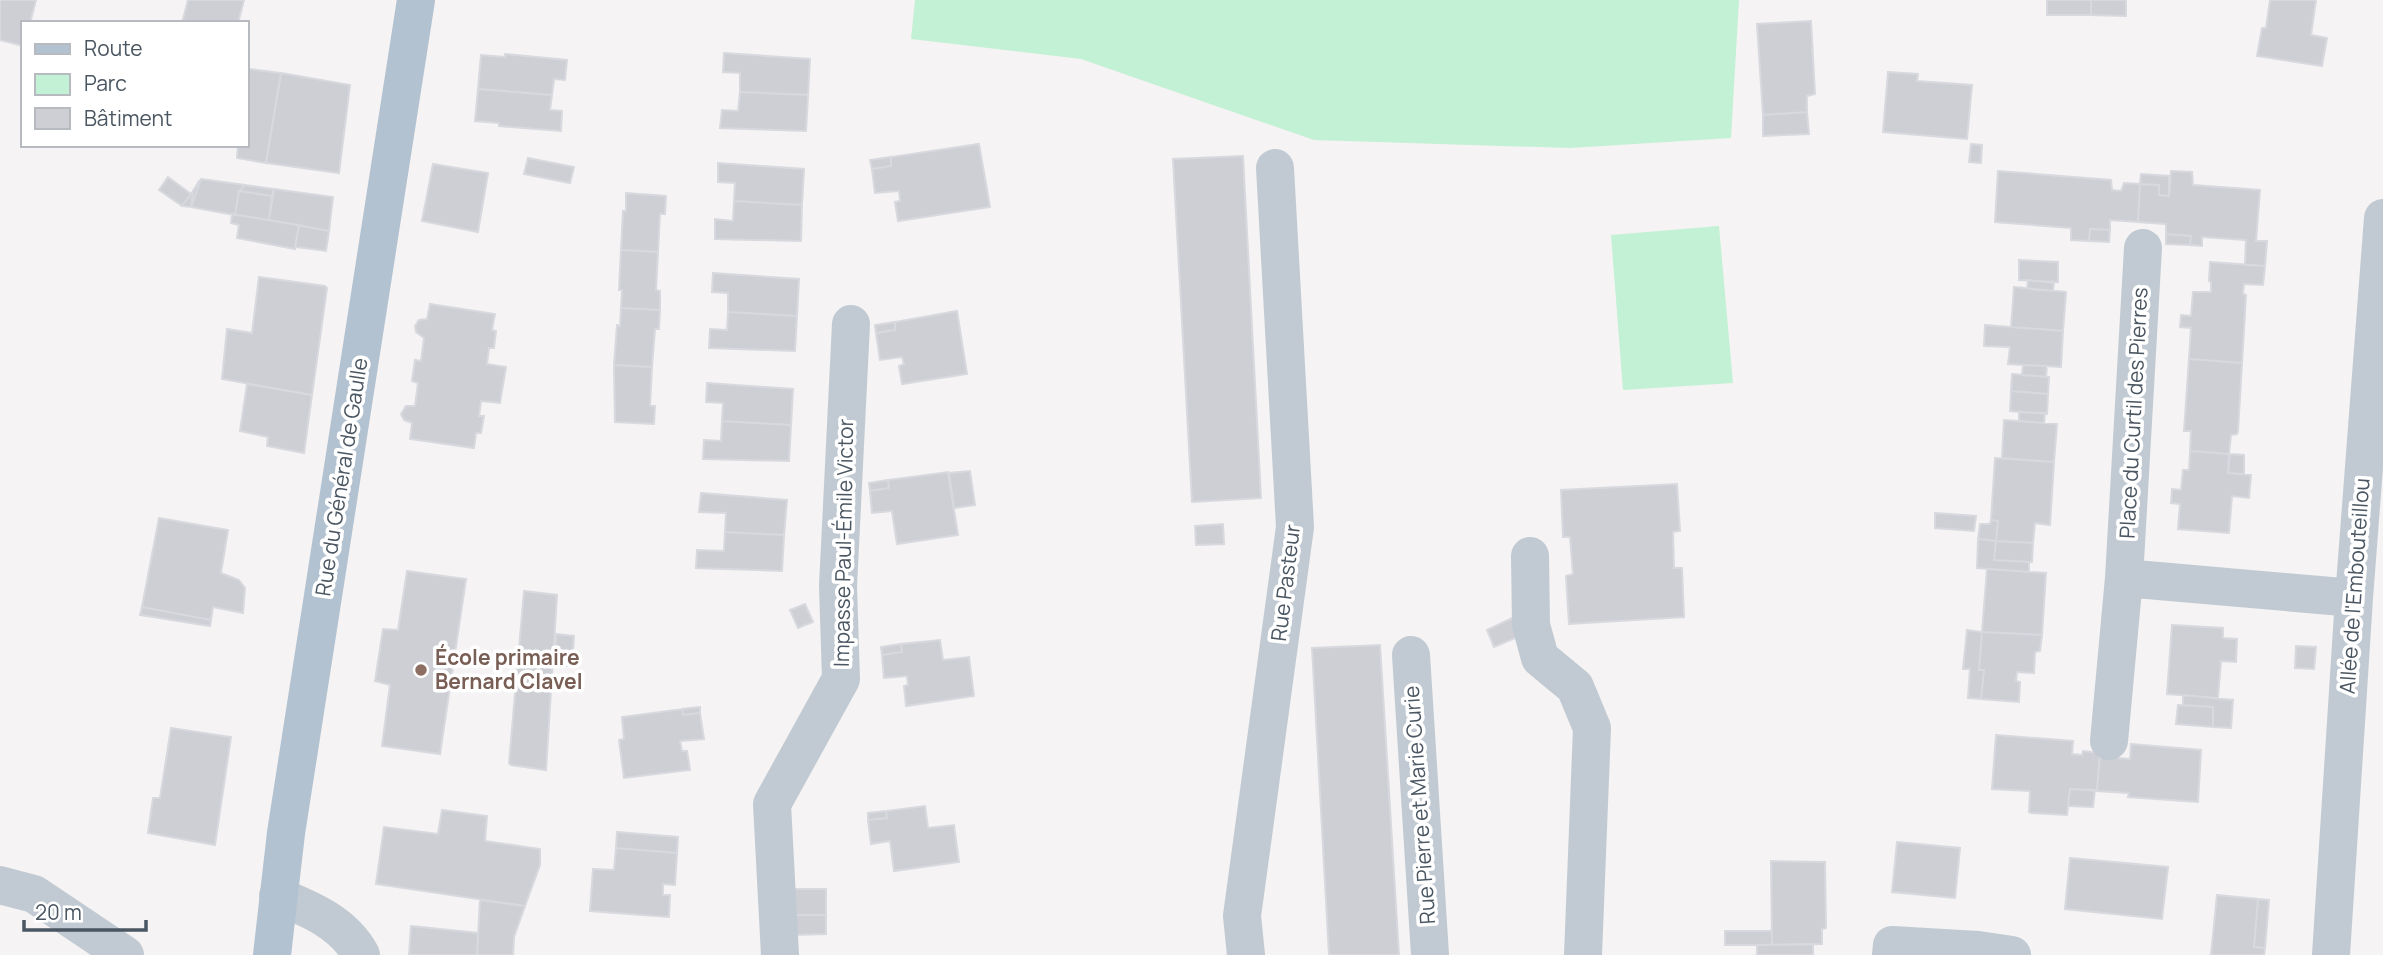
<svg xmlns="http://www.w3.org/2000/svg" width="2383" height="955" viewBox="0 0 2383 955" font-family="Manrope,sans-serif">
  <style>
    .green { fill: #c3f1d5 }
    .building { fill: #cdcfd5; stroke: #d7d9de; stroke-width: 2 }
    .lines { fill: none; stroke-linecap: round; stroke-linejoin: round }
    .minor { stroke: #c1cad2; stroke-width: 38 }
    .major { stroke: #b3c2d1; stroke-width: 38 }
    .education-dot { fill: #8d6e63; stroke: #fff; stroke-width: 2.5 }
    .labels { text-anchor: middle; stroke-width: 7; stroke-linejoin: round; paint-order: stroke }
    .street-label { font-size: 21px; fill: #4a5661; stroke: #fff }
    .education-label { font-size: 21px; font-weight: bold; fill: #785e54; stroke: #fff; text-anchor: start }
  </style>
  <rect width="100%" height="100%" fill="#f5f3f3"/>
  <path class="green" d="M915 0H1739L1731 138 1570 148 1314 140 1081 59 911 39Z
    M1719 226 1733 383 1623 390 1611 235Z"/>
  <path class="building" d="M0 0H36L30 23H23V46L0 40Z
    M188 0H244L238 23H182Z
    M2047 0H2091V15H2047Z
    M2091 0H2126V16L2091 15Z
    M2270 0H2316L2311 35 2327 38 2322 66 2257 56 2262 28H2266Z
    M1811 21 1815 94 1807 96V112L1763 115 1757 24Z
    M724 53 810 59 808 95 740 92V73L723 72Z
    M505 54 567 60 565 80 554 79 552 95 478 89 481 55 505 57Z
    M249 69 281 73 266 163 237 158 238 145H247V87Z
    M1888 72 1918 74 1917 81 1972 85 1967 139 1883 132Z
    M281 73 350 85 339 173 266 163Z
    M478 89 552 95 550 110 562 111 561 131 499 126V123L475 121Z
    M740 92 808 95 806 131 720 128 722 110 738 111Z
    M1807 112 1809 134 1763 136V115Z
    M979 144 990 207 898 221 895 202 900 201 899 191 875 193 872 169 891 166V157Z
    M1971 144 1982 145 1981 163 1969 162Z
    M1243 156 1261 498 1192 502 1173 159Z
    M891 157V166L872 169 870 160Z
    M528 158 574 167 570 183 524 174Z
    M718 163 804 169 802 205 734 201 735 183 718 182Z
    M433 164 488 173 478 232 422 221Z
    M1998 171 2111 180 2112 190 2121 191 2124 183 2140 184 2138 222 2110 220V230L2090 229 2089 241 2071 240V228L1995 222Z
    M2171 171 2192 172 2193 185 2260 190 2256 241H2267L2265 266 2245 265 2246 240 2202 237V246L2190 245 2191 236 2166 234V224L2138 222 2140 184 2159 185V195L2169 196Z
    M2141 174 2169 176V196L2159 195V185L2140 184Z
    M168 177 191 194 182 206 159 190Z
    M201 179 245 185 239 191 235 215 191 207Z
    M199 181 200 182 191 207 193 191Z
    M245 185 274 189 272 196 239 191Z
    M274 189 333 197 329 231 269 220Z
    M193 191 191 207 182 206 191 194Z
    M239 191 272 196 269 220 235 215Z
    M626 193 666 196 665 214H660L658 252 621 250 623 211H626Z
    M734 201 802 205 801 241 715 239V219L733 221Z
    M232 214 299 225 295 249 237 238 239 225 231 223Z
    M299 225 329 231 326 251 295 247Z
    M2090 229 2110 230 2109 242 2089 241Z
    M2166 234 2191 236 2190 245 2166 244Z
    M621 250 658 252 656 290 660 291V310L621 308 622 290H619Z
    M2019 260 2058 262V282L2019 280Z
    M2210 262 2265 266 2263 285 2244 284 2243 294 2246 295 2242 363 2189 359 2191 328 2180 327 2181 315 2191 316 2193 292H2211V282L2209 281Z
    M713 273 799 279 797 316 728 312V293L712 292Z
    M259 277 325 286 327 288 312 395 222 379 227 329 252 333Z
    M2028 280 2054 283 2053 291 2027 289Z
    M2014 287 2066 292 2063 331 2011 327Z
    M430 304 495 314 492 330 496 331 494 348H489L487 364 506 367 500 403 481 401 479 416H484L481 433H476L474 448 410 439 412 423 404 420 401 414 406 406H415L418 383 412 381 415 360 421 361 424 338 416 332 415 326 419 320 427 319Z
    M621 308 660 310 659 329H655L652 367 614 365 617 325 620 326Z
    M957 311 967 374 902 384 899 366 904 364 902 357 880 360 876 333 895 330V322Z
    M728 312 797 316 795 351 709 348 710 329 727 330Z
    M895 322V330L876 333 875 325Z
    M1985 325 2063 331 2061 367 2008 364 2010 347 1984 346Z
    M2189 359 2242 363 2238 431 2237 434 2231 435 2229 454 2190 451 2191 431H2184Z
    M614 365 652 367 650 406H655L654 424 615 422Z
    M2023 365 2047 366 2046 377 2022 375Z
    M2012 374 2049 377 2048 394 2011 391Z
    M707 383 793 389 791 425 722 421 723 403 706 402Z
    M247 384 312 395 304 453 267 446 268 437 240 431Z
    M2011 391 2048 394 2047 414 2010 411Z
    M2019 412 2045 413 2044 423 2019 421Z
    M2004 420 2057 424 2054 462 2002 458Z
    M722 421 791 425 789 461 703 459 704 440 721 441Z
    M2190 451 2229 454 2228 473 2251 475 2249 498 2232 496 2229 533 2178 529 2180 504 2171 503 2172 489 2181 490 2183 470H2189Z
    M2230 454 2244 455V474L2228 473Z
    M1995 458 2054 462 2050 525 2035 523 2033 543 1996 541 1998 521 1991 520Z
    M970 471 975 505 954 508 949 473Z
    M948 472 958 535 897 544 892 511 872 513 870 491 889 488 888 480Z
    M888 480 889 488 870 491 869 483Z
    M1677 484 1680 531 1673 532 1674 568H1682L1684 617 1569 624 1566 576 1573 574 1570 537H1563L1561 490Z
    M701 493 787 500 784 535 725 532 726 513 699 512Z
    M1935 513 1976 516 1974 531 1935 528Z
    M159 518 228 530 221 573 239 580 245 588 243 613 213 607 211 620 142 607Z
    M1991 520 1998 521 1996 541 1978 539 1980 524H1990Z
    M1223 524 1224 544 1196 545 1195 526Z
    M725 532 784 535 782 571 696 568 697 550 724 551Z
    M1978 539 1996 541 1994 560 2029 562V572L1977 568Z
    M1996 541 2033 543 2032 562 1994 560Z
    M1987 569 2046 573 2042 635 1982 632Z
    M407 571 466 579 440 754 382 746 390 685 375 681 383 629 398 630Z
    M524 591 557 595 546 770 511 765 509 763Z
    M805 604 813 622 798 628 790 610Z
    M142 607 211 620 210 626 140 615Z
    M1512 618 1520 636 1494 647 1487 630Z
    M2172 625 2223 628V638L2237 639 2236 662 2221 661 2218 698 2167 694Z
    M1967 630 1982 632 1979 670H1984L1981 699 1968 698 1970 669H1963Z
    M1982 632 2042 635 2040 651 2035 652 2034 673 2017 672 2016 681 2020 682 2019 702 1981 699 1984 670H1979Z
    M556 634 574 636 572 666 555 665Z
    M940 640 943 660 969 657 974 696 906 706 904 686 908 685 907 676 884 678 882 655 902 652 901 644Z
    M901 644 902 652 882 655 881 647Z
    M1380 645 1399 955H1329L1312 648Z
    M2296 646 2316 647 2314 669 2295 668Z
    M2183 695 2233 700 2231 728 2213 727V707L2183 705Z
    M2178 705 2213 707V727L2176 724Z
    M700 707V713L683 715 682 709Z
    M682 709 683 715 700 713 704 739 680 741 682 751H687L690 770 624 778 619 740 624 739 622 717Z
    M171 728 231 737 215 845 148 833 153 798H160Z
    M1996 735 2073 741 2072 754 2082 755 2083 751 2100 753 2097 791 2070 789 2067 815 2031 813 2029 812 2030 791 1992 789Z
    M2131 744 2201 750 2198 802 2128 797 2129 793 2097 791 2100 753 2119 754V758L2130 759Z
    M2070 789 2095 790 2093 807 2068 806Z
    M925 806 928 828 954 825 959 862 894 871 890 841 871 844 868 820 887 818 886 811Z
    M442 810 487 816 485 841 540 849V865L525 906 376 884 384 827 438 834Z
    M886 811 887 818 868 820V813Z
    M617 832 678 837 677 853 616 848Z
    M1897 842 1960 848 1955 898 1892 892Z
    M616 848 677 853 675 885 663 884V895H670L669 917 590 911 593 869 614 870Z
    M2070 858 2168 867 2162 919 2065 909Z
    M1771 861 1825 862 1826 928 1822 929V944L1772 945Z
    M794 889H826V915H794Z
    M2217 895 2258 899 2254 947 2265 948 2264 955H2211Z
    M2258 899 2269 900 2265 948 2254 947Z
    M480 900 525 906 514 937 513 955H477Z
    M794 915H826V934L794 935Z
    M411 926 478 933 477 955H409Z
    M1725 931H1772V945H1725Z
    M1813 944V955H1757V945Z"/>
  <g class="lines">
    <path class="minor" d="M1530 556 1531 625 1540 658 1575 687 1592 728 1583 955
      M2124 578 2354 598
      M1411 655 1430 955
      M2109 741 2124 578 2143 248
      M0 885 34 894 125 955
      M278 896C310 909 344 923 361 955
      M780 955 772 804 841 679 838 586 851 324
      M1246 955 1242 916 1295 527 1275 168
      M1891 955 1892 945 1978 950 2012 955
      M2331 955 2354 598 2383 218"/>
    <path class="major" d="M272 955 286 833 416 0"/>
  </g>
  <circle class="education-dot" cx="421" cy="670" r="7"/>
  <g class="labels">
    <g class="street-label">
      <text transform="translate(2134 413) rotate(-87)" y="7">Place du Curtil des Pierres</text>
      <text transform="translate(342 477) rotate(-81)" y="7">Rue du Général de Gaulle</text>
      <text transform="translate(844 543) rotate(-89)" y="7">Impasse Paul-Émile Victor</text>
      <text transform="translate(1286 583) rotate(-83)" y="7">Rue Pasteur</text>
      <text transform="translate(2355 586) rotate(-86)" y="7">Allée de l'Embouteillou</text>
      <text transform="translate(1420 805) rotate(-94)" y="7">Rue Pierre et Marie Curie</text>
    </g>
    <g class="education-label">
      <text x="435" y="665">École primaire<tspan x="435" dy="24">Bernard Clavel</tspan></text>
    </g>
  </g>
  <rect x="21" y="21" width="228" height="126" fill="#ffffff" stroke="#b7bbc0" stroke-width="2"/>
  <rect x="35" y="44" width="35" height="10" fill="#b3c2d1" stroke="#b7bbc0" stroke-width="2"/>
  <text x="84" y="56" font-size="21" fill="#4a5661">Route</text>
  <rect x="35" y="74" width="35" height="21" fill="#c3f1d5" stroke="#b7bbc0" stroke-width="2"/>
  <text x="84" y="91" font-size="21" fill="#4a5661">Parc</text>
  <rect x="35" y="108" width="35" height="21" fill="#cdcfd5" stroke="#b7bbc0" stroke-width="2"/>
  <text x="84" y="126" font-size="21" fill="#4a5661">Bâtiment</text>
  <path d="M24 920v10h122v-10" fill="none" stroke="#4a5661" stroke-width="3.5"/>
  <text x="35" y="920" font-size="21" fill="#4a5661" stroke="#ffffff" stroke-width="5" paint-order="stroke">20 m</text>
</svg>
